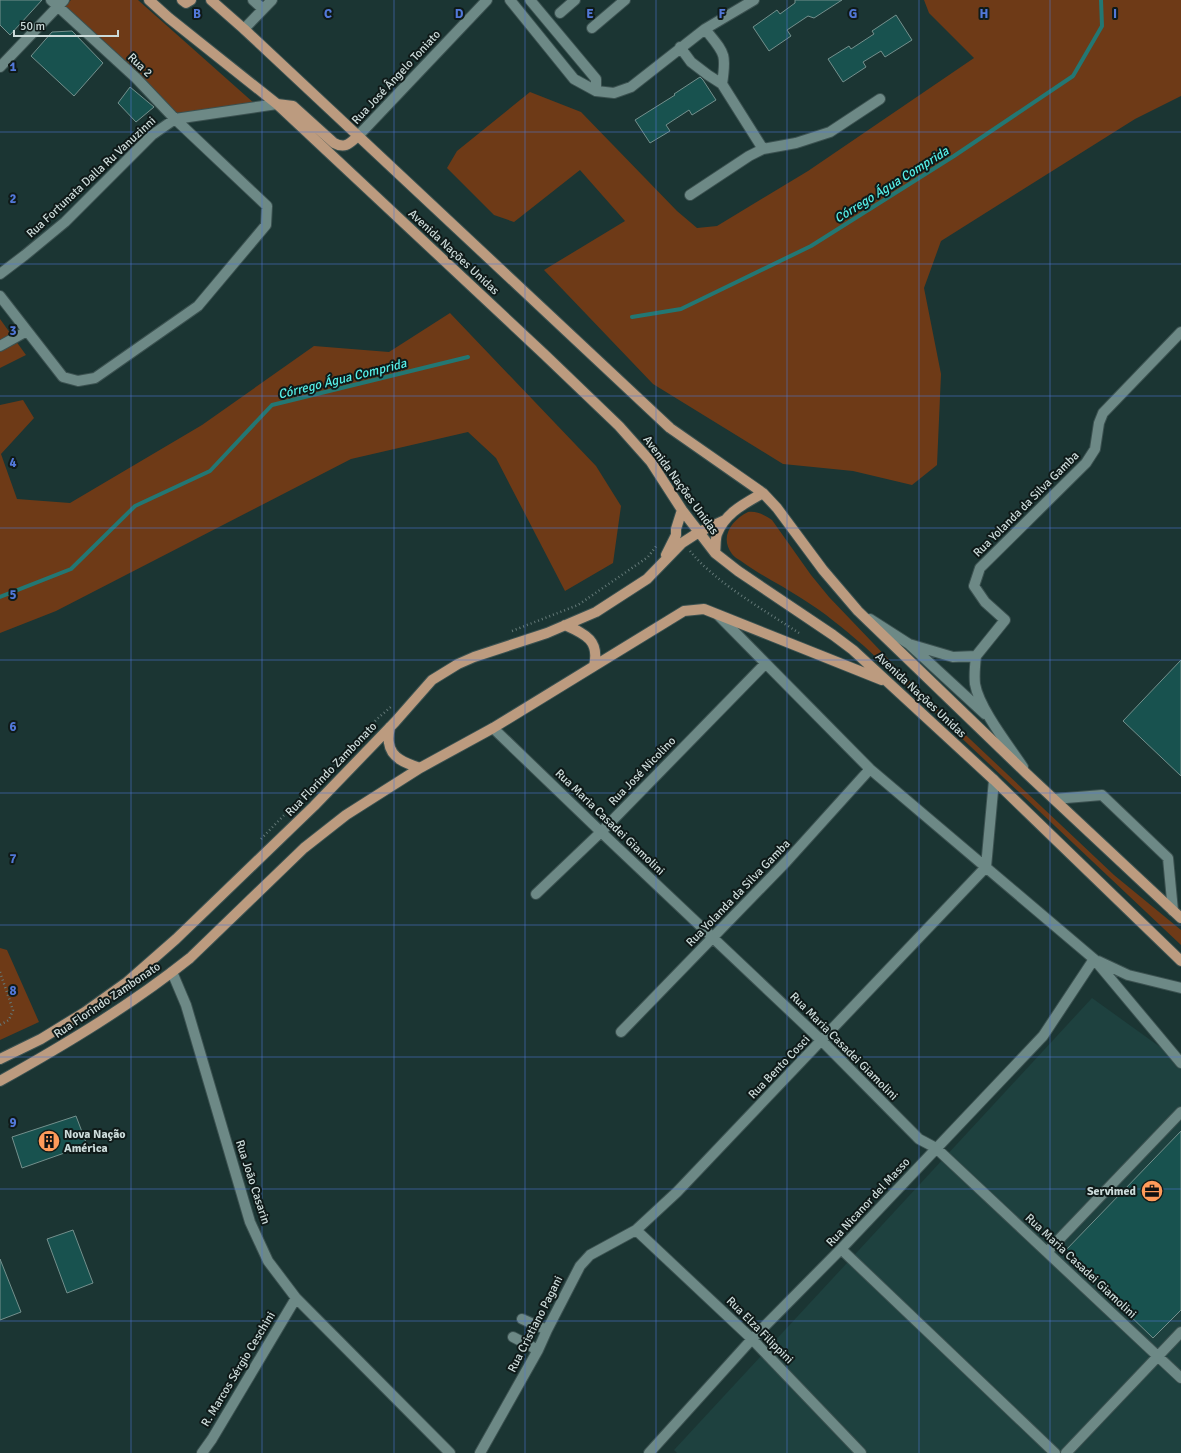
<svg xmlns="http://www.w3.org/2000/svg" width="1181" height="1453" viewBox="0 0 1181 1453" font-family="Signika,sans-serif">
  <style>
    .built { fill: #1e413f }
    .green { fill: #6e3a17 }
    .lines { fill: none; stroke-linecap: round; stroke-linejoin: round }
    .stream { stroke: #237773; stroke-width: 4 }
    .building { fill: #18524f; stroke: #74908d }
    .minor-casing { stroke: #3b5150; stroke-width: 12 }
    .major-casing { stroke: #3b5150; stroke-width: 12 }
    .path { stroke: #657a79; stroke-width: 2.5; stroke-dasharray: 1 3; stroke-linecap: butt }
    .minor { stroke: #6d8986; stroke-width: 10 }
    .major { stroke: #bc9b7f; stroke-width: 10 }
    .grid { fill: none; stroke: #5278d9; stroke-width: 1; stroke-opacity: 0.55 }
    .labels { text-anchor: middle; stroke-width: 4; stroke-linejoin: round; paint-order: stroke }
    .street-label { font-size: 12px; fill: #ccdbda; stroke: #0f1a19 }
    .poi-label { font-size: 12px; font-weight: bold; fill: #ccdbda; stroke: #0f1a19; text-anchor: start }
    .water-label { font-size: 13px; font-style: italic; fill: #56efe7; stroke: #0f1a19 }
    .grid-label { font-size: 13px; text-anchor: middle; font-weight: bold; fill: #5278d9; stroke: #0f1a19; stroke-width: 4; stroke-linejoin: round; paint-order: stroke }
  </style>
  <rect width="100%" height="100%" fill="#1b3533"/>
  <path class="built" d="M1092 998 1181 1062V1453H677L674 1450Z"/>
  <path class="green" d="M71 0H138L255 104 176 113 63 8Z
    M924 0H1181V96L1135 119 941 241 924 288 941 374 937 465 912 485 853 471 783 464 653 384 544 270 625 221 580 170 514 222 494 215 447 168 457 151 530 92 581 112 677 211 697 228 717 226 808 171 974 58 929 13Z
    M450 313 596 466 621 506 613 563 565 591 496 458 468 432 351 459 56 611 0 633V405L23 400 34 418 1 454 17 499 70 503 202 425 314 346 389 352Z
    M0 319 26 355 0 368Z
    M748 512C758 511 764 515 772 520L811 575 829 597 917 689 1114 875 1181 930V945L864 646C844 629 824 612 801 598 781 585 760 575 741 561 738 559 734 557 732 554 719 537 732 520 748 512Z
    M0 948 7 950 39 1022 0 1040Z"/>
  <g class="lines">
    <path class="stream" d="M632 317 681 309 811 246 954 156 1073 76 1102 26 1101 0
      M0 597 71 569 135 506 210 471 272 405 468 357"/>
  </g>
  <path class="building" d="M0 0H42L10 35 0 25Z
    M795 0H842L814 18 808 16 787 30 791 36 769 51 753 27 777 10 780 14 795 3Z
    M896 15 912 40 885 57 881 51 863 62 866 67 843 82 828 59 849 46 851 49 874 34 872 31Z
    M72 31 103 63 74 96 31 56 52 32Z
    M700 77 703 80 716 100 692 115 689 110 666 125 670 131 650 143 635 120 675 95 674 94Z
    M130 87 154 107 136 122 118 103Z
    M1181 660V776L1123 721Z
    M76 1116 87 1145 22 1168 12 1137Z
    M1181 1131V1310L1153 1338 1064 1252Z
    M73 1230 93 1283 67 1293 47 1239Z
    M0 1259 21 1312 0 1320Z"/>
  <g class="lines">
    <g class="minor-casing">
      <path id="minor" d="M253 0 263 9
        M510 0 574 79 596 91 614 93 631 87 705 29 754 0
        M530 0 596 79V91
        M560 13 575 0
        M592 28 625 0
        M244 29 272 0
        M705 29C724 53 727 52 722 84
        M680 47 691 62 708 75 722 84 763 149
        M0 67 64 0
        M358 136 487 0
        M690 195 749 156 763 149 796 143 830 132 880 99
        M0 274 25 255 65 222 152 135 175 119 277 104
        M0 296 63 377 78 381 95 378 198 306 266 225 267 206 175 119 136 78 51 0
        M0 346 27 331
        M718 615 870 769 1094 959 1181 1063
        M870 619 909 644 985 714
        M909 644 953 657 976 656C975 665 974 675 975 684 979 708 1009 746 1023 767
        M976 656 1005 620 985 602 974 586 980 568 1086 463 1095 449 1099 423 1103 413 1181 332
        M493 728 601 832 822 1041 919 1139 936 1148 1181 1378
        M1054 799 1102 795 1168 858 1173 911
        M536 894 601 832 765 664
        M1098 961 1128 975 1181 988
        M172 972 186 1005 250 1222 268 1261 296 1298 450 1453
        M621 1032 786 862 870 769
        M636 1230 752 1339 861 1453
        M841 1249 1055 1453
        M1047 1252 1181 1112
        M522 1319 547 1330
        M513 1337 538 1350
        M202 1453 212 1439 296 1298
        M480 1453 538 1350 547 1330 580 1266 590 1255 636 1230 677 1192 986 867 994 780
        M649 1453 752 1339 841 1249 1043 1036 1094 959
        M1066 1453 1181 1332"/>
    </g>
    <g class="major-casing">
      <path id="major" d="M149 0 169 18 277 104 545 355 619 426 651 462 682 510 715 553 738 571 833 635 853 650 994 780 1181 961
        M182 0 186 3 191 0
        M211 0 244 29 670 428 763 493 777 508 823 570 858 611 1027 774 1181 918
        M277 104 293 106 334 143C345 149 349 144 358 136
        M715 553C716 547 715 540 717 534 725 513 744 504 763 493
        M666 555 676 535V529L682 510
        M565 625C585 634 600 640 594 666
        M390 727C389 732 388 738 389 743 391 759 408 764 420 768
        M0 1059 41 1039 85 1012 127 982 176 939 314 806 395 722 432 680 458 664 474 657 547 633 596 612 647 579 682 543 699 532 725 520
        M0 1081C66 1044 131 1005 190 958L304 848 346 815 420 768 493 728 684 611 704 609 882 680"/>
    </g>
    <path class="path" d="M690 551C716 583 764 610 799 633
      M512 631 578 605 648 557 657 545
      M261 839 377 719 392 706
      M0 972 13 1010 9 1020 0 1025"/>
    <use href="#minor" class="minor"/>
    <use href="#major" class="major"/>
  </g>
  <path class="grid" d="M131 0V1453M262 0V1453M394 0V1453M525 0V1453M656 0V1453M787 0V1453M919 0V1453M1050 0V1453M0 132H1181M0 264H1181M0 396H1181M0 528H1181M0 660H1181M0 793H1181M0 925H1181M0 1057H1181M0 1189H1181M0 1321H1181"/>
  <defs>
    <g id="building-disc" transform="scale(1.15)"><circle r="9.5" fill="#ff9b5a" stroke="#0f1a19"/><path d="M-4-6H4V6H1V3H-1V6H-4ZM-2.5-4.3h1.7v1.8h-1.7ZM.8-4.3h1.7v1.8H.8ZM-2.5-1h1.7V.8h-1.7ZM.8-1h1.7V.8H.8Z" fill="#111"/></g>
    <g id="office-disc" transform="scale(1.15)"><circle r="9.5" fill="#ff9b5a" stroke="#0f1a19"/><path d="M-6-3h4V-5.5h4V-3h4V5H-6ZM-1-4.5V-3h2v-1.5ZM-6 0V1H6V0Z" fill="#111"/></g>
  </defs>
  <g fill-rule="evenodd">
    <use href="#building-disc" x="49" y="1141"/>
    <use href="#office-disc" x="1152" y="1191"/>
  </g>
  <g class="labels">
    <g class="street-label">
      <text transform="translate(140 65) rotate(44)" y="4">Rua 2</text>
      <text transform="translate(396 77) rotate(-47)" y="4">Rua José Ângelo Toniato</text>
      <text transform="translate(91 177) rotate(-43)" y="4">Rua Fortunata Dalla Ru Vanuzinni</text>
      <text transform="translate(454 252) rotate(43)" y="4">Avenida Nações Unidas</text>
      <text transform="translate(681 485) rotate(54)" y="4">Avenida Nações Unidas</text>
      <text transform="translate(1026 504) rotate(-45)" y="4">Rua Yolanda da Silva Gamba</text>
      <text transform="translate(921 695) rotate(43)" y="4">Avenida Nações Unidas</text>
      <text transform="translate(331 769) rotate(-46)" y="4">Rua Florindo Zambonato</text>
      <text transform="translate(642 771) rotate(-46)" y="4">Rua José Nicolino</text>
      <text transform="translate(610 822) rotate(44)" y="4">Rua Maria Casadei Giamolini</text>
      <text transform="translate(738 893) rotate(-46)" y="4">Rua Yolanda da Silva Gamba</text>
      <text transform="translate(107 1000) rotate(-34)" y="4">Rua Florindo Zambonato</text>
      <text transform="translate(844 1046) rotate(45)" y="4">Rua Maria Casadei Giamolini</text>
      <text transform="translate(779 1067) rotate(-46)" y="4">Rua Bento Cosci</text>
      <text transform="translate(253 1182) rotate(72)" y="4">Rua João Casarin</text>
      <text transform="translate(868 1202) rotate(-47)" y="4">Rua Nicanor del Masso</text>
      <text transform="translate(1081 1266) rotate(43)" y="4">Rua Maria Casadei Giamolini</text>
      <text transform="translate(535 1324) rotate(-63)" y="4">Rua Cristiano Pagani</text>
      <text transform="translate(760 1330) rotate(45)" y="4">Rua Elza Filippini</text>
      <text transform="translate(238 1369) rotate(-59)" y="4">R. Marcos Sérgio Ceschini</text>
    </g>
    <g class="poi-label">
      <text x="64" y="1138">Nova Nação<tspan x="64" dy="14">América</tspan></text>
      <text x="1136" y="1195" text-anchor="end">Servimed</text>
    </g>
    <g class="water-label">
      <text transform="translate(891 184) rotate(-32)" y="5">Córrego Água Comprida</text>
      <text transform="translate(342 378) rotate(-14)" y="5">Córrego Água Comprida</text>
    </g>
  </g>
  <g class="grid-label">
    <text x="197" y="18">B</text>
    <text x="328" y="18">C</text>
    <text x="459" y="18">D</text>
    <text x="590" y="18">E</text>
    <text x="722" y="18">F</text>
    <text x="853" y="18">G</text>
    <text x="984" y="18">H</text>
    <text x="1115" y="18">I</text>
    <text x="13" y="71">1</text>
    <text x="13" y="203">2</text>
    <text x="13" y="335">3</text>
    <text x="13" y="467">4</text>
    <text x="13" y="599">5</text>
    <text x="13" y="731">6</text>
    <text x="13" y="863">7</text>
    <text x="13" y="995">8</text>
    <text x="13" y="1127">9</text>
  </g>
  <path d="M14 30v6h104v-6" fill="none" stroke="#ccdbda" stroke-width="2"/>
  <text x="20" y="30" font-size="12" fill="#ccdbda" stroke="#0f1a19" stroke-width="3" paint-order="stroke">50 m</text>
</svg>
